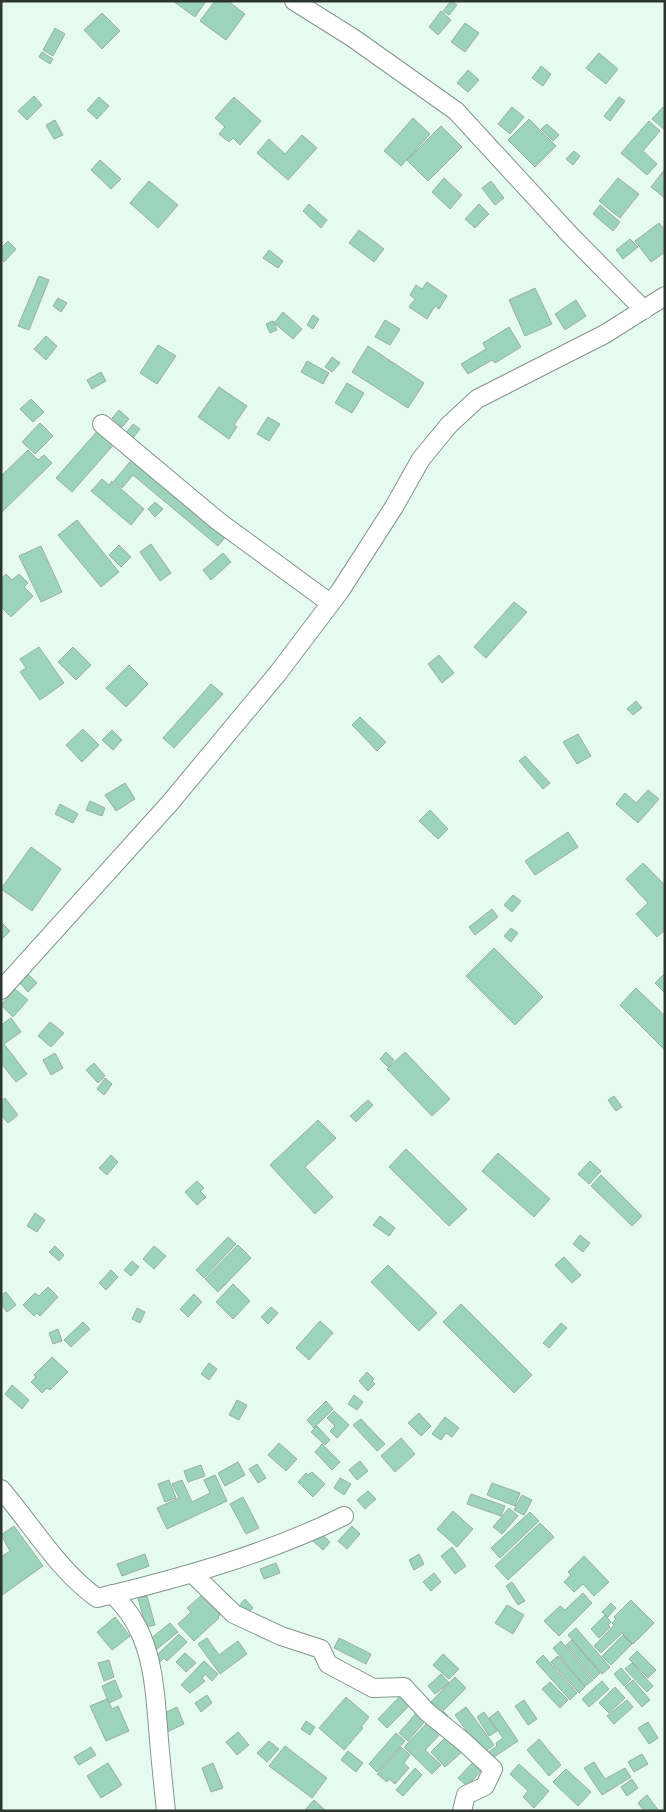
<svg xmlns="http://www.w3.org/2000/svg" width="666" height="1812" viewBox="0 0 666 1812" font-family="Arial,sans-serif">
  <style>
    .building { fill: #9cd4ba; stroke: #9aaea4 }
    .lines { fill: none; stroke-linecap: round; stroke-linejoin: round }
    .minor-casing { stroke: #83968c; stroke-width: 20 }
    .minor { stroke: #fff; stroke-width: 18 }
  </style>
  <rect width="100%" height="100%" fill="#e6fbf0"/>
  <path class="building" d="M173 1H206L195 17Z
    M215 1H228L245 14 226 40 200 21Z
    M451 1 457 5 449 15 443 11Z
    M441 11 451 20 438 35 429 27Z
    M102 13 120 31 102 49 84 30Z
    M465 23 479 33 465 52 451 42Z
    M55 28 65 34 53 56 43 50Z
    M42 52 53 59 50 64 39 57Z
    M599 53 618 69 606 84 586 68Z
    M541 66 551 74 543 86 532 78Z
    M468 70 479 80 468 92 457 83Z
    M34 96 42 105 27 120 18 111Z
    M99 97 109 106 97 119 87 110Z
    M234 97 261 121 240 145 233 138 229 142 219 134 225 127 215 118Z
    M619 97 625 101 610 121 604 116Z
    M512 107 524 117 510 134 498 124Z
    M663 107 665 108V130L652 119Z
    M413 118 430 134 401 166 384 151Z
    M529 119 556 146 535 167 508 140Z
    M55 120 63 135 54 139 46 125Z
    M649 121 660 131 643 151 657 164 647 175 621 153Z
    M547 124 559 135 553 141 541 129Z
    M441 126 462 147 428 181 407 160Z
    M302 135 317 148 288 180 257 153 269 139 285 154Z
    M574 151 580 156 573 165 566 159Z
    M100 160 121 179 111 189 91 170Z
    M665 169V198L651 187Z
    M444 178 462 195 450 209 432 192Z
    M618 178 639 194 620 218 599 201Z
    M149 181 178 205 158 228 130 203Z
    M491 181 504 198 495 205 482 188Z
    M309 204 327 220 321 228 303 211Z
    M479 204 489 214 475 228 465 219Z
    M600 205 620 222 613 231 593 214Z
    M659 223 665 230V252L651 262 635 241Z
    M359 230 384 249 374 262 349 243Z
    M630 239 638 247 623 259 616 250Z
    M8 241 16 249 4 262 1 259V248Z
    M269 250 283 261 278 268 263 258Z
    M39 276 49 280 29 330 18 326Z
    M427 282 447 296 439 309 435 306 427 319 409 307 415 299 410 295 416 285 422 289Z
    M535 288 552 324 525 336 509 300Z
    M58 298 67 303 61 312 53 306Z
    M576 300 586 316 565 330 555 314Z
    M283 312 302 329 293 339 274 323Z
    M313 315 319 319 313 329 307 325Z
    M385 320 400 329 390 345 375 337Z
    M273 321 277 330 270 333 266 324Z
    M509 327 521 347 495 363 492 360 468 374 461 364 486 349 483 343Z
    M46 336 57 346 46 360 34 349Z
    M158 345 176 356 157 384 140 373Z
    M368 346 424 383 408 408 352 372Z
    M332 357 340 363 332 372 325 367Z
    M307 361 329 373 323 384 301 372Z
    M101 372 106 381 92 389 87 380Z
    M347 383 364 393 352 413 335 403Z
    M219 387 247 406 234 425 237 427 229 439 198 417Z
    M31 399 44 412 33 422 20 409Z
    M119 410 129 419 122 427 112 418Z
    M268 417 280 424 269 441 257 434Z
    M40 423 53 436 35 454 22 442Z
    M133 424 140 429 133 438 126 433Z
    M100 428 116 442 72 492 56 478Z
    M28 450 38 460 44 455 52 463 1 513V476Z
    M134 457 226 536 218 546 133 475 122 488 114 481Z
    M102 479 109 485 112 481 144 509 131 525 91 491Z
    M155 502 163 509 155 517 148 509Z
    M77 520 119 572 101 587 58 535Z
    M151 544 171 573 160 581 140 552Z
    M119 545 131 557 121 567 109 555Z
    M41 546 62 592 41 602 19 556Z
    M223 553 231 562 211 580 203 570Z
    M6 574 12 580 19 574 28 583 24 587 33 596 11 617 1 607V579Z
    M514 602 527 612 486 658 474 647Z
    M39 647 64 683 40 700 20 672 26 668 20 659Z
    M73 647 91 665 76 680 58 662Z
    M439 655 454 673 442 683 428 664Z
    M129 665 148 684 126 707 106 688Z
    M211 684 223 694 174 748 163 738Z
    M636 701 642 708 633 715 627 709Z
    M360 717 386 742 377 751 352 725Z
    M83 729 99 745 82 762 66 745Z
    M112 730 122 740 113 750 102 740Z
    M578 734 591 756 577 764 563 742Z
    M525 756 550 783 543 789 519 761Z
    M125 783 135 799 116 811 105 795Z
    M648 790 659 799 638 823 616 804 625 793 636 803Z
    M90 801 105 808 102 816 86 810Z
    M60 804 78 814 73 823 55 814Z
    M430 810 448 829 438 839 419 821Z
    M568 832 578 847 535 875 525 861Z
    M31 847 61 869 32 911 1 889Z
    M643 863 665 885V930L657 937 636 914 648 903 626 879Z
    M513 895 521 901 512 912 504 905Z
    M492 909 498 917 475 935 469 927Z
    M1 922 10 931 1 940Z
    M511 928 518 933 511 942 504 936Z
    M494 948 543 997 515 1025 466 976Z
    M27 973 37 983 28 992 18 981Z
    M665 973V993L655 983Z
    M636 988 665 1016V1050L620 1005Z
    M15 989 28 1000 13 1017 1 1005Z
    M11 1018 21 1032 4 1044 27 1074 16 1082 1 1063V1025Z
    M50 1022 64 1033 51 1047 38 1036Z
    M386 1052 394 1060 388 1067 380 1059Z
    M405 1052 450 1099 432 1116 387 1069Z
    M55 1053 63 1068 51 1075 43 1060Z
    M94 1063 105 1076 98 1083 86 1070Z
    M105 1078 112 1084 104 1095 97 1089Z
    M614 1096 622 1107 616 1111 608 1100Z
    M5 1098 18 1115 8 1123 1 1115V1101Z
    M368 1100 373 1105 356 1122 350 1116Z
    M318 1120 336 1138 305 1167 333 1197 315 1214 270 1165Z
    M406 1149 467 1209 449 1226 389 1167Z
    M498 1153 550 1199 534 1217 482 1171Z
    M111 1155 118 1162 107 1175 99 1168Z
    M590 1161 601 1171 589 1184 578 1174Z
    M601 1175 642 1216 632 1226 591 1186Z
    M197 1181 204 1188 200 1191 206 1197 197 1205 185 1192Z
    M35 1213 45 1220 37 1232 27 1226Z
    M380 1216 395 1228 389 1236 373 1225Z
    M580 1235 590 1243 583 1252 573 1244Z
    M228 1237 236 1244 204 1278 196 1270Z
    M238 1245 251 1258 218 1292 205 1279Z
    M55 1246 64 1255 59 1261 49 1252Z
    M154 1246 166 1256 154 1269 143 1259Z
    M564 1257 581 1275 572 1283 555 1265Z
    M132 1261 139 1267 131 1276 124 1270Z
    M388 1265 437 1313 419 1331 371 1282Z
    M111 1270 118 1277 106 1290 99 1283Z
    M233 1284 250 1301 233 1319 216 1302Z
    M48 1287 58 1297 40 1316 37 1313 34 1316 23 1305 35 1293 39 1296Z
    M6 1292 16 1305 7 1312 1 1304V1295Z
    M194 1294 202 1302 188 1317 180 1309Z
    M461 1304 532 1375 514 1393 443 1322Z
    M271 1307 278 1313 268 1324 261 1317Z
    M137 1308 145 1312 140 1323 132 1319Z
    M320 1321 333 1333 309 1360 296 1348Z
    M83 1322 90 1329 71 1347 64 1340Z
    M561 1323 567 1328 549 1348 543 1343Z
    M58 1329 62 1341 53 1344 49 1333Z
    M52 1357 68 1372 50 1390 47 1388 42 1393 31 1382 36 1377 34 1375Z
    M209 1363 217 1369 209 1380 201 1374Z
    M367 1372 374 1379 372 1381 375 1384 368 1391 359 1381Z
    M12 1385 29 1400 22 1409 5 1394Z
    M354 1395 363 1402 357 1410 348 1404Z
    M237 1400 247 1405 239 1420 229 1415Z
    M326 1401 333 1409 314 1428 307 1420Z
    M334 1411 349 1425 337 1438 330 1431 335 1426 327 1418Z
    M419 1413 431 1426 421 1436 408 1423Z
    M445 1417 459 1428 452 1437 446 1433 441 1440 432 1434Z
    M361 1419 385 1444 377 1451 353 1425Z
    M317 1426 330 1440 325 1445 311 1432Z
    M401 1438 415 1454 395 1472 381 1456Z
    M279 1443 297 1459 286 1471 268 1455Z
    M322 1444 340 1462 332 1470 315 1452Z
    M360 1461 368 1471 357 1480 349 1470Z
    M238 1462 245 1475 225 1486 218 1473Z
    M257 1464 266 1478 258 1483 249 1469Z
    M201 1465 205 1476 188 1482 184 1471Z
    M312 1472 325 1484 313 1497 298 1482 306 1473 308 1475Z
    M215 1475 227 1501 167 1529 157 1508 179 1498 172 1484 182 1480 192 1502 210 1493 204 1480Z
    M340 1478 351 1484 344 1495 334 1488Z
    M169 1480 176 1498 165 1502 158 1484Z
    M492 1483 520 1493 515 1506 487 1495Z
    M368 1491 376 1499 365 1509 357 1500Z
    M471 1494 505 1506 501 1516 467 1504Z
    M522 1495 532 1500 524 1515 514 1510Z
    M243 1497 259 1528 246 1534 230 1504Z
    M509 1508 518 1516 502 1534 493 1527Z
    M453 1511 473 1529 457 1547 437 1529Z
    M530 1512 539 1521 500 1558 491 1548Z
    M540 1523 554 1537 508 1580 495 1566Z
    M14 1526 43 1566 1 1596V1557L10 1551 1 1535Z
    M352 1526 360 1534 347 1549 338 1541Z
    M318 1531 330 1542 323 1550 311 1539Z
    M452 1547 466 1566 455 1574 441 1556Z
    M145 1554 149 1566 122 1576 117 1564Z
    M419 1554 424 1564 414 1570 409 1560Z
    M584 1556 609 1582 594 1596 583 1584 574 1592 564 1582 571 1575 568 1572Z
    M276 1563 280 1573 264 1579 260 1569Z
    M434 1573 441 1582 431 1591 423 1582Z
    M512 1582 525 1601 518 1605 506 1586Z
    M583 1593 592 1603 559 1636 544 1621 560 1606 565 1610Z
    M202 1595 220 1615 218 1617 219 1618 194 1641 178 1624 191 1612 187 1608Z
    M147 1596 155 1625 146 1627 138 1598Z
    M245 1599 253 1608 246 1615 238 1607Z
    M631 1600 654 1623 633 1644 622 1633 601 1653 594 1646 614 1625 612 1623 616 1619 614 1617Z
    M611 1603 616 1608 608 1617 602 1612Z
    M507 1605 524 1615 513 1634 495 1623Z
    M605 1615 611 1622 608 1625 610 1627 599 1638 591 1629Z
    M115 1617 130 1636 112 1650 97 1632Z
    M170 1623 178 1632 157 1649 149 1640Z
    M576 1628 610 1667 602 1674 568 1635Z
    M179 1634 187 1642 167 1661 164 1658 159 1663 154 1658Z
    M623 1635 632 1644 611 1665 602 1656Z
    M207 1638 219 1655 238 1641 247 1654 220 1674 198 1644Z
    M339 1638 371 1654 366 1664 334 1648Z
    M572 1640 600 1673 594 1679 566 1645Z
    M561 1641 593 1680 585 1686 553 1648Z
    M637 1651 656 1670 648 1678 629 1659Z
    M185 1653 196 1663 186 1672 176 1662Z
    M443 1654 459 1669 449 1679 433 1665Z
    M543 1655 577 1693 570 1700 536 1662Z
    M558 1656 585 1687 579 1693 551 1662Z
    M109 1660 114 1677 104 1681 98 1663Z
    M204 1661 218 1674 212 1681 205 1674 202 1678 205 1681 190 1693 181 1685Z
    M632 1663 653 1686 647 1692 625 1669Z
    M621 1668 631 1679 624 1686 614 1674Z
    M441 1674 449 1683 435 1694 428 1686Z
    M455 1677 466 1688 443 1711 448 1716 442 1722 426 1707Z
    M115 1680 122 1697 109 1703 102 1686Z
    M633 1680 650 1700 642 1707 625 1687Z
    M602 1681 609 1689 589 1707 582 1699Z
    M550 1682 568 1700 560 1708 542 1689Z
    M615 1687 625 1698 609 1713 599 1703Z
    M403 1693 412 1703 387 1728 378 1719Z
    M207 1695 212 1703 201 1712 195 1703Z
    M346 1697 369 1717 361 1727 363 1728 344 1750 319 1728Z
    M107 1699 112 1709 118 1706 129 1731 106 1741 90 1706Z
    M524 1700 537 1719 528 1725 515 1706Z
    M627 1700 633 1707 614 1724 607 1716Z
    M177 1707 184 1724 167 1732 160 1715Z
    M466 1707 494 1745 483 1753 455 1715Z
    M498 1711 518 1741 491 1759 487 1753 497 1746 496 1743 503 1738 489 1718Z
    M417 1712 426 1720 408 1741 399 1733Z
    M484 1712 497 1731 489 1736 477 1717Z
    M430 1720 442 1732 425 1750 441 1765 432 1774 404 1747Z
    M306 1721 315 1727 310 1735 301 1729Z
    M648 1722 658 1738 649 1744 638 1728Z
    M238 1732 249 1745 237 1755 226 1742Z
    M396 1733 405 1741 377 1772 369 1764Z
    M447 1736 462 1752 445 1767 431 1752Z
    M539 1739 561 1765 549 1776 527 1750Z
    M269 1741 279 1749 267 1762 257 1753Z
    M285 1746 327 1778 312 1798 269 1766Z
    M91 1747 96 1755 79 1765 74 1757Z
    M401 1747 410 1755 404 1763 409 1768 395 1784 389 1779 387 1782 377 1774Z
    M348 1751 363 1763 356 1772 341 1760Z
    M642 1754 648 1764 634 1772 628 1762Z
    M476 1759 485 1767 467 1786 458 1778Z
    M594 1762 605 1779 625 1768 631 1777 602 1795 584 1768Z
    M108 1763 122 1785 101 1798 87 1776Z
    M213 1763 223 1788 211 1792 202 1768Z
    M519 1764 549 1791 534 1808 523 1797 528 1791 510 1774Z
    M415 1768 422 1775 403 1796 396 1790Z
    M566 1769 591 1792 578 1806 553 1782Z
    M632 1779 638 1788 627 1796 621 1787Z
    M647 1795 659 1811H644L638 1803Z
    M314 1800 326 1811H304Z"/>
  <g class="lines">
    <g class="minor-casing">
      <path id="minor" d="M294 1 353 38 456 111 571 236 644 310
        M102 424 218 521 330 603
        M1 990 169 804 278 673 340 591 394 507 421 459 449 425 477 399 605 334 665 296
        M1 1489C32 1525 58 1570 97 1598 181 1578 267 1554 344 1516
        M192 1573 234 1614 281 1636 321 1649 328 1664 373 1688 404 1687 427 1712 464 1742 493 1769 485 1786 466 1795 462 1811
        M112 1594C151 1629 154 1678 158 1727 160 1755 163 1783 166 1811"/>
    </g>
    <use href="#minor" class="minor"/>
  </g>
  <rect width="666" height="1812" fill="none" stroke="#2d3531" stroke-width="5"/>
</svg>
